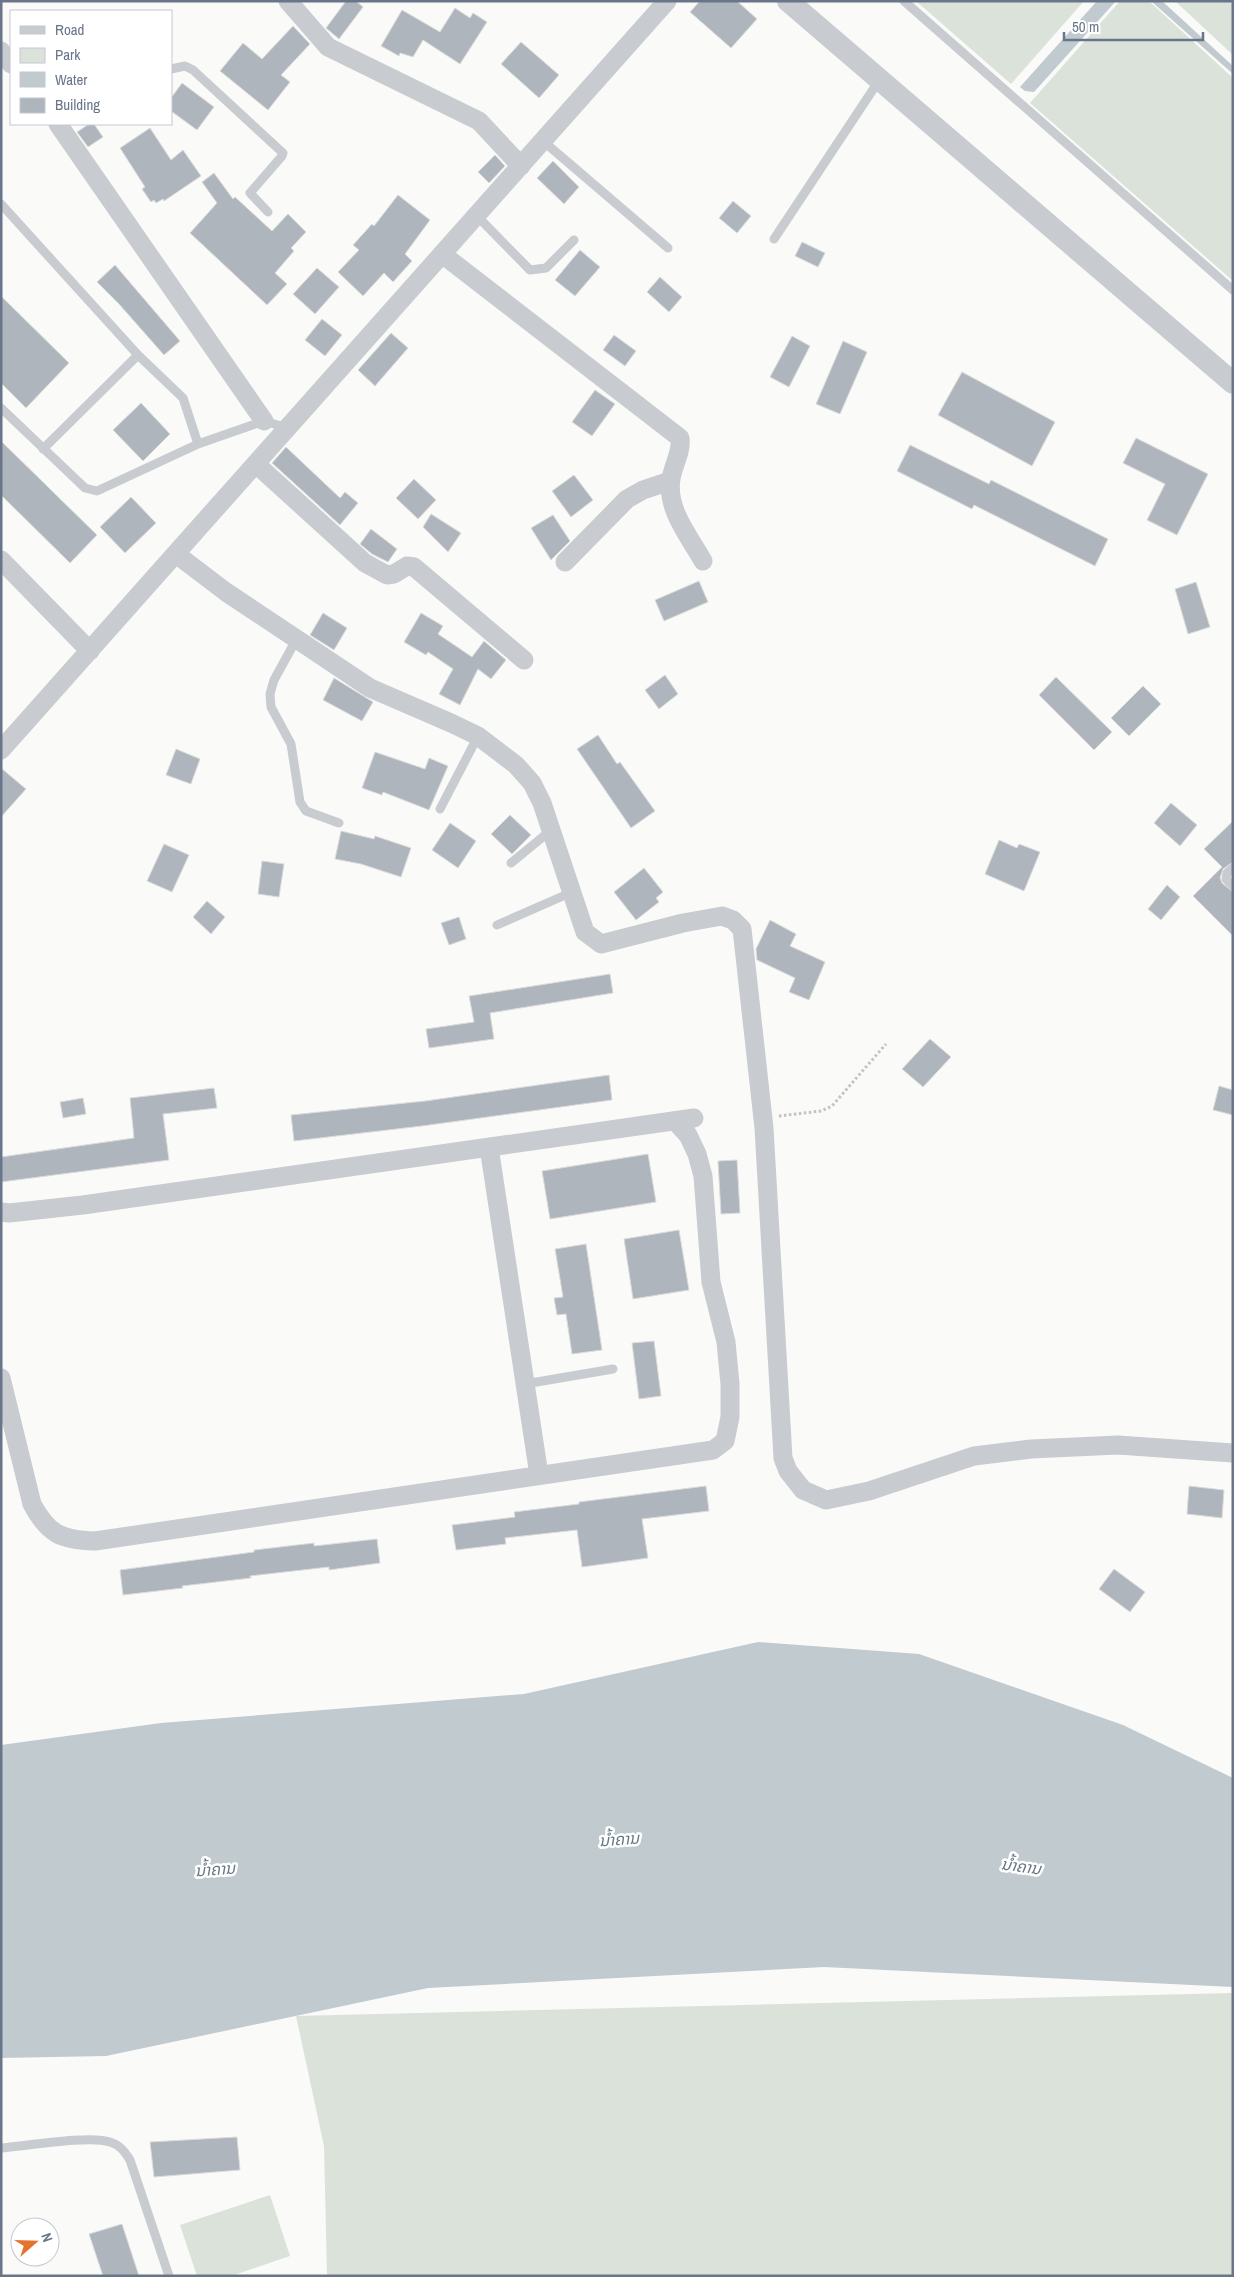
<svg xmlns="http://www.w3.org/2000/svg" width="1234" height="2277" viewBox="0 0 1234 2277" font-family="'Archivo Narrow','Noto Sans Lao',sans-serif">
  <style>
    .green { fill: #dbe2d9 }
    .water { fill: #c1cacf }
    .building { fill: #afb5bd; stroke: #dcdcda }
    .lines { fill: none; stroke-linecap: round; stroke-linejoin: round }
    .path { stroke: #c2c3c6; stroke-width: 3; stroke-dasharray: 2.5 2.5; stroke-linecap: butt }
    .service { stroke: #c8cbcf; stroke-width: 9 }
    .minor { stroke: #c8cbcf; stroke-width: 19 }
    .tertiary { stroke: #c8cbcf; stroke-width: 22 }
    .labels { text-anchor: middle; stroke-width: 5; stroke-linejoin: round; paint-order: stroke }
    .water-label { font-size: 16px; font-style: italic; fill: #657783; stroke: #fff }
  </style>
  <rect width="100%" height="100%" fill="#fafaf8"/>
  <path class="green" d="M916 1H1084L1011 84Z
    M1120 1H1149L1233 78V281L1030 103Z
    M1175 1H1233V55Z
    M1233 1993V2276H327L324 2146 296 2016Z
    M270 2195 290 2256 231 2276H197L180 2225Z"/>
  <path class="water" d="M1097 1H1116L1034 92 1025 91 1020 87Z
    M1151 1H1162L1233 66V74Z
    M758 1642 919 1654 1123 1725 1233 1778V1987L824 1967 428 1988 106 2056 1 2058V1745L161 1723 524 1694Z"/>
  <path class="building" d="M346 1H356L363 7 339 39 326 28Z
    M700 1H737L757 19 731 48 690 12Z
    M455 8 470 18 473 13 487 22 460 64 423 40 413 57 400 53 399 56 381 46 402 10 440 32Z
    M293 26 310 44 281 75 290 82 268 110 220 71 243 43 262 59Z
    M521 42 559 75 539 98 501 64Z
    M182 83 214 107 197 130 171 111V98Z
    M89 124H94L103 137 88 147 77 132Z
    M150 128 171 160 183 150 201 176 164 201 163 199 156 203 154 200 151 202 142 189 145 187 120 148Z
    M495 155 505 166 489 183 478 172Z
    M553 161 579 187 564 204 537 178Z
    M214 173 233 199 235 197 272 231 288 214 306 232 291 248 294 251 275 273 287 284 267 305 190 233 217 203 202 182Z
    M398 195 430 220 405 254 412 261 393 282 384 273 363 296 338 272 359 250 353 245 372 224 374 226Z
    M733 201 751 216 737 233 719 218Z
    M802 242 825 253 818 267 795 256Z
    M580 250 600 267 575 296 555 280Z
    M115 265 180 341 164 355 119 304 97 282Z
    M317 268 339 287 315 314 293 294Z
    M660 277 682 297 669 312 647 292Z
    M1 296 69 363 26 408 1 383Z
    M322 319 342 335 325 356 305 340Z
    M391 333 408 348 375 386 358 370Z
    M614 335 636 351 625 366 603 350Z
    M792 336 810 346 789 387 770 377Z
    M843 341 867 352 840 414 816 404Z
    M962 372 1055 422 1032 466 938 415Z
    M595 390 615 404 592 436 572 422Z
    M141 403 170 434 143 461 113 430Z
    M1136 438 1208 474 1177 535 1147 520 1165 484 1123 463Z
    M1 441 97 535 70 563 1 495Z
    M910 445 989 484 991 480 1108 539 1095 566 974 505 972 509 897 471Z
    M286 447 340 498 345 492 358 503 340 525 272 463Z
    M574 475 593 500 571 517 552 491Z
    M414 479 436 500 418 519 396 498Z
    M131 497 156 523 125 553 100 527Z
    M431 514 461 533 448 552 423 527Z
    M553 515 570 541 551 560 531 528Z
    M371 529 397 549 388 562 372 554 360 544Z
    M699 581 708 602 664 621 655 600Z
    M1196 582 1210 627 1188 634 1175 589Z
    M323 613 347 628 334 650 310 635Z
    M421 613 443 626 438 634 472 657 484 641 506 660 491 679 478 669 460 705 439 694 453 669 428 652 426 655 404 642Z
    M665 675 678 694 659 709 645 690Z
    M1056 677 1112 732 1094 750 1039 695Z
    M334 678 373 702 362 721 323 700Z
    M1143 686 1161 704 1129 736 1111 718Z
    M598 735 617 764 620 762 655 811 631 828 577 749Z
    M176 749 200 759 191 784 166 775Z
    M375 752 425 769 429 758 448 766 429 810 383 792 382 795 362 788Z
    M1 768 26 789 1 817Z
    M1171 803 1197 825 1180 846 1154 823Z
    M510 815 531 835 512 854 491 834Z
    M1233 821V862L1223 869 1220 878 1222 883 1233 892V936L1193 896 1222 867 1204 849Z
    M450 823 476 841 458 868 432 850Z
    M341 831 374 839 375 836 411 848 401 877 361 864 335 859Z
    M999 840 1017 848 1019 844 1040 852 1024 891 985 874Z
    M164 844 189 855 172 892 147 881Z
    M262 861 284 864 279 897 258 894Z
    M644 868 663 892 656 898 659 902 636 920 614 892Z
    M1167 885 1180 897 1161 920 1148 909Z
    M207 901 225 917 211 934 193 917Z
    M459 917 466 939 449 945 441 923Z
    M770 920 796 934 790 946 825 962 809 1000 789 992 795 978 757 960 756 949Z
    M610 974 613 993 490 1013 494 1039 429 1048 426 1029 474 1022 469 996Z
    M930 1039 951 1057 923 1087 902 1069Z
    M609 1075 612 1100 422 1126 294 1141 291 1115 425 1101Z
    M1219 1086 1233 1090V1115L1213 1110Z
    M214 1088 217 1108 163 1114 169 1160 1 1182V1157L134 1138 130 1098Z
    M83 1098 86 1114 63 1118 60 1102Z
    M648 1154 656 1202 550 1219 542 1171Z
    M737 1160 740 1213 721 1214 718 1161Z
    M679 1230 689 1290 633 1299 624 1239Z
    M586 1244 602 1350 572 1354 566 1314 557 1315 554 1298 563 1297 555 1249Z
    M654 1341 661 1396 639 1399 632 1343Z
    M706 1486 709 1511 642 1519 648 1558 582 1567 577 1530 505 1538 506 1544 456 1550 452 1525 515 1517 514 1512 579 1504V1502Z
    M1189 1486 1224 1490 1222 1518 1187 1514Z
    M377 1539 380 1563 329 1570V1567L250 1576 251 1578 182 1586 183 1588 123 1595 120 1570 254 1552V1550L314 1543V1546Z
    M1114 1569 1145 1592 1130 1612 1099 1589Z
    M237 2137 240 2170 154 2177 150 2142Z
    M122 2224 139 2276H103L89 2234Z"/>
  <g class="lines">
    <path class="path" d="M779 1116 821 1111 832 1106 886 1044"/>
    <path class="service" d="M904 1 1233 290
      M171 69 185 66 193 70 283 153 282 156 250 193 268 212
      M543 141 668 248
      M1 204 138 355 183 398 198 444
      M477 216 530 270 546 268 574 240
      M774 239 880 79
      M1 408 85 488 97 491 198 444 264 421 288 428
      M43 449 138 355
      M296 640 274 680 270 694 271 707 291 744 300 802 306 811 339 823
      M440 809 478 736
      M511 863 550 831
      M1233 868 1227 873 1226 879 1233 886
      M497 925 570 893
      M525 1384 613 1369
      M1 2148C26 2146 90 2135 110 2142 120 2145 125 2152 130 2160L169 2276"/>
    <path class="minor" d="M288 1 328 47 479 121 521 166
      M1 51 11 64
      M58 124 264 421
      M442 254 680 438C682 452 673 465 671 479 666 509 689 536 703 561
      M256 464 365 563 387 575 394 574 407 566 414 567 524 660
      M176 554 226 592 370 688 451 723 478 736 516 765 532 783 542 803 585 932 601 944 683 923 722 916 733 920 742 929 764 1128 783 1458 788 1471 803 1490 826 1500 869 1491 974 1456 1031 1449 1118 1445 1233 1453
      M1 560 90 651
      M565 562 627 499 643 490 670 481
      M1 750 667 1
      M489 1147 539 1475
      M1 1212 9 1213 83 1205 694 1118
      M1 1378 32 1504C48 1534 61 1540 95 1541L713 1450 725 1441 730 1417V1384L726 1342 711 1282 703 1176 697 1154 688 1135 675 1121"/>
    <path class="tertiary" d="M788 1 1233 383"/>
  </g>
  <g class="labels">
    <g class="water-label">
      <text transform="translate(619 1839) rotate(-4)" y="6">ນ້ຳຄານ</text>
      <text transform="translate(1021 1866) rotate(8)" y="6">ນ້ຳຄານ</text>
      <text transform="translate(215 1869) rotate(-4)" y="6">ນ້ຳຄານ</text>
    </g>
  </g>
  <rect width="1234" height="2277" fill="none" stroke="#697689" stroke-width="5"/>
  <rect x="10" y="10" width="162" height="115" fill="#ffffff" stroke="#c3c8d0"/>
  <rect x="20" y="26" width="25" height="8" fill="#c8cbcf" stroke="#c3c8d0"/>
  <text x="55" y="35" font-size="15" fill="#697689">Road</text>
  <rect x="20" y="48" width="25" height="15" fill="#dbe2d9" stroke="#c3c8d0"/>
  <text x="55" y="60" font-size="15" fill="#697689">Park</text>
  <rect x="20" y="72" width="25" height="15" fill="#c1cacf" stroke="#c3c8d0"/>
  <text x="55" y="85" font-size="15" fill="#697689">Water</text>
  <rect x="20" y="98" width="25" height="15" fill="#afb5bd" stroke="#c3c8d0"/>
  <text x="55" y="110" font-size="15" fill="#697689">Building</text>
  <g transform="translate(35 2242) rotate(70)"><circle r="24" fill="#ffffff" stroke="#c3c8d0"/>
  <path d="M0-4L9 19L0 12L-9 19Z" fill="#e4732e"/>
  <text y="-8" font-size="14" font-weight="bold" text-anchor="middle" fill="#697689">N</text>
  </g>
  <path d="M1064 32v8h139v-8" fill="none" stroke="#697689" stroke-width="2.5"/>
  <text x="1072" y="32" font-size="15" fill="#697689" stroke="#ffffff" stroke-width="4" paint-order="stroke">50 m</text>
</svg>
